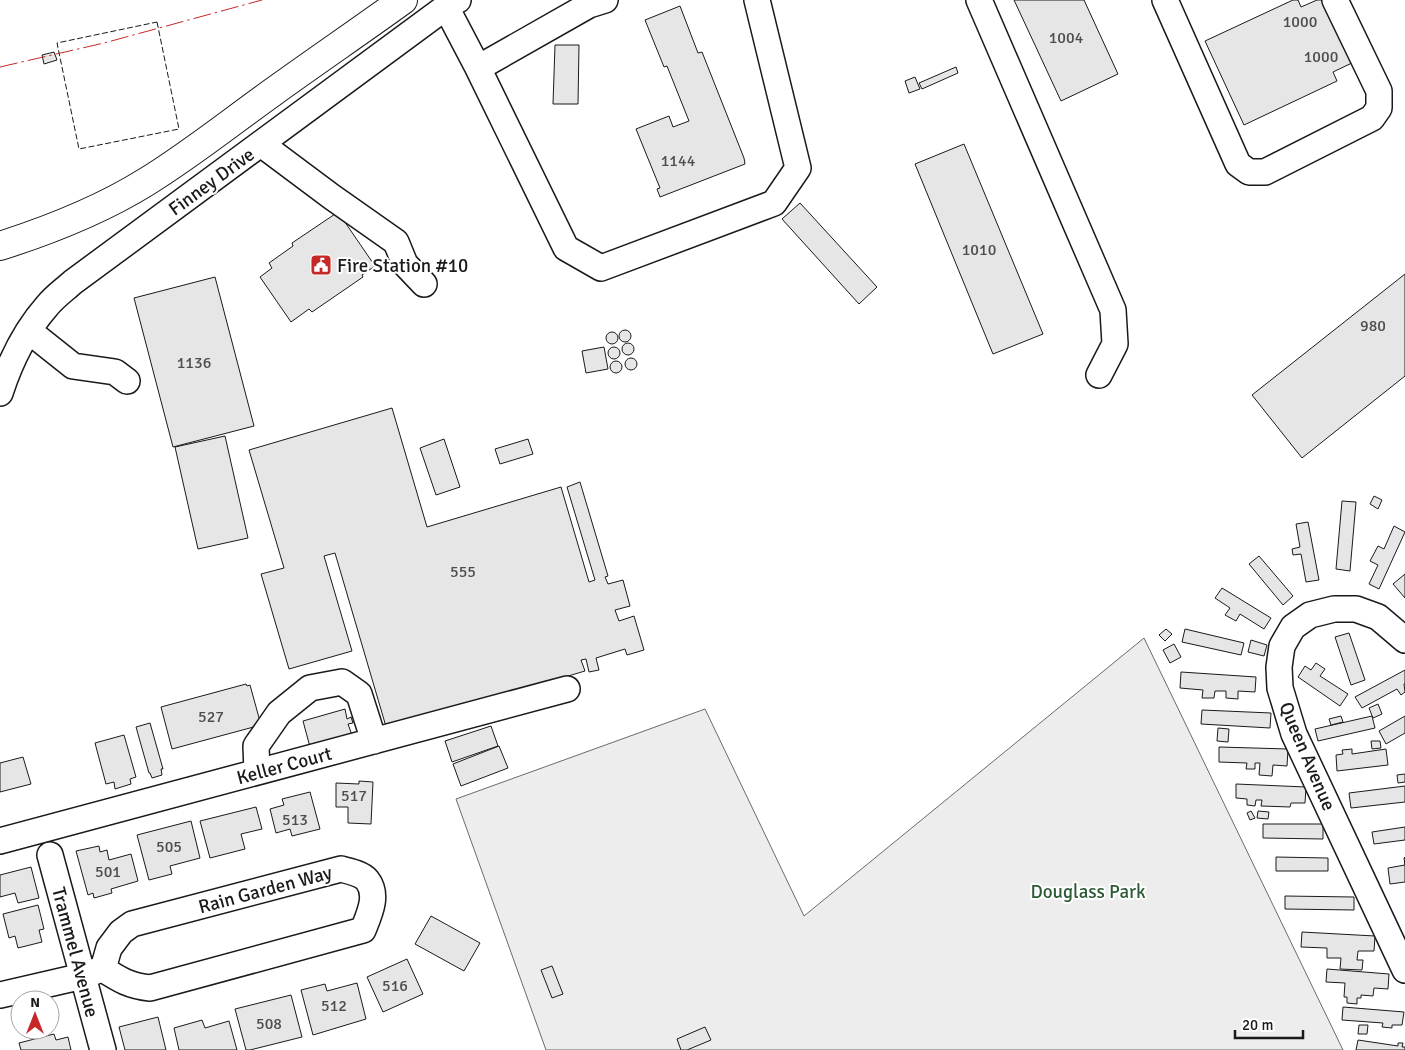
<svg xmlns="http://www.w3.org/2000/svg" width="1405" height="1050" viewBox="0 0 1405 1050" font-family="Signika,sans-serif">
  <style>
    .built { fill: #ededed; stroke: #6a6a6a }
    .building { fill: #e6e6e6; stroke: #1a1a1a }
    .lines { fill: none; stroke-linecap: round; stroke-linejoin: round }
    .minor-casing { stroke: #1a1a1a; stroke-width: 28 }
    .highway-casing { stroke: #1a1a1a; stroke-width: 30 }
    .minor { stroke: #fff; stroke-width: 25 }
    .highway { stroke: #fff; stroke-width: 28 }
    .fence { stroke: #1a1a1a; stroke-width: 1; stroke-dasharray: 6 2.5; stroke-linecap: butt }
    .power { stroke: #c62828; stroke-width: 1; stroke-dasharray: 18 4 2.5 4; stroke-linecap: butt }
    .labels { text-anchor: middle; stroke-width: 4; stroke-linejoin: round; paint-order: stroke }
    .number-label { font-size: 16px; fill: #4d4d4d }
    .street-label { font-size: 19px; fill: #1a1a1a; stroke: #fff }
    .poi-label { font-size: 19px; fill: #1a1a1a; stroke: #fff; text-anchor: start }
    .park-label { font-size: 19px; fill: #2b5a34; stroke: #fff }
  </style>
  <rect width="100%" height="100%" fill="#fff"/>
  <path class="built" d="M1144 638 1343 1050H546L456 799 705 709 804 916Z"/>
  <path class="building" d="M1014 0H1084L1118 74 1061 101Z
    M1293 0H1298L1301 7 1317 0H1325L1354 62 1333 72 1337 81 1244 125 1205 41Z
    M680 6 698 53 702 52 744 158 745 164 660 197 657 189 660 188 636 129 669 116 673 127 689 121 667 66 664 67 645 20Z
    M555 45H579L578 104H553Z
    M54 52 57 60 44 64 42 55Z
    M956 67 958 73 922 89 919 83Z
    M915 77 920 89 909 93 905 81Z
    M964 144 1043 334 993 354 915 164Z
    M800 203 877 287 859 304 782 219Z
    M338 212 375 266 362 275 363 277 312 312 309 309 291 322 260 277 272 268 269 263 293 246 292 243Z
    M1405 274V376L1302 458 1252 395Z
    M215 277 254 426 173 447 134 298Z
    M619 336a6 6 0 1 1 12 0a6 6 0 1 1-12 0Z
    M606 338a6 6 0 1 1 12 0a6 6 0 1 1-12 0Z
    M622 349a6 6 0 1 1 12 0a6 6 0 1 1-12 0Z
    M608 353a6 6 0 1 1 12 0a6 6 0 1 1-12 0Z
    M604 347 608 369 586 373 582 351Z
    M625 364a6 6 0 1 1 12 0a6 6 0 1 1-12 0Z
    M610 367a6 6 0 1 1 12 0a6 6 0 1 1-12 0Z
    M392 408 427 527 561 487 589 582 595 580 567 487 580 482 608 576 605 577 608 584 623 580 630 606 615 610 619 621 634 616 644 650 627 655 625 649 596 658 599 670 589 672 586 659 581 660 585 671 387 730 335 553 324 556 352 651 289 669 261 574 284 568 249 450Z
    M225 436 248 538 198 549 175 447Z
    M444 439 460 487 436 495 420 448Z
    M528 439 533 454 500 464 495 449Z
    M1374 496 1382 500 1378 509 1370 504Z
    M1342 501 1356 502 1350 571 1336 569Z
    M1308 522 1319 580 1306 582 1301 554 1293 555 1292 549 1300 547 1296 524Z
    M1394 526 1405 532 1379 589 1369 584 1378 565 1370 561 1378 546 1384 549Z
    M1259 556 1293 596 1283 605 1249 564Z
    M1405 574V598L1393 584Z
    M1222 588 1271 618 1264 629 1240 614 1236 621 1225 615 1230 608 1215 598Z
    M1166 629 1172 634 1165 641 1159 635Z
    M1185 629 1244 643 1241 655 1182 642Z
    M1349 633 1365 680 1351 685 1335 637Z
    M1251 640 1267 645 1264 656 1248 652Z
    M1174 644 1181 657 1170 663 1163 650Z
    M1316 663 1325 669 1320 676 1348 694 1340 706 1298 677 1305 666 1311 670Z
    M1405 670V684H1404L1405 692 1401 695 1397 689 1362 708 1355 697Z
    M1181 672 1256 677 1255 692 1238 691V699L1226 698V691H1215L1214 698H1202L1203 690 1180 688Z
    M246 684 247 686 250 685 261 725 172 749 161 707Z
    M1378 704 1382 714 1373 718 1369 708Z
    M345 709 347 719 351 717 353 723 348 724 352 735 310 747 303 721Z
    M1202 710 1271 713 1270 728 1201 724Z
    M1341 716 1343 722 1331 725 1329 719Z
    M1372 716 1375 728 1318 741 1315 729Z
    M1405 716V733L1386 744 1379 731Z
    M150 723 163 769H161L162 775 152 778 150 773H149L136 727Z
    M491 726 498 746 452 762 445 741Z
    M1218 728 1229 729 1228 742 1217 741Z
    M124 735 136 777 130 779 131 784 115 789 114 782 106 784 95 743Z
    M1371 741H1380L1381 748 1372 749Z
    M499 746 508 768 461 786 453 764Z
    M1219 747 1288 749 1287 766 1273 765 1272 776 1259 775 1260 763H1255V769H1246L1247 763 1219 762Z
    M1352 749V754L1386 749 1388 765 1337 771 1336 755 1343 754 1342 750Z
    M23 757 31 784 0 792V763Z
    M1405 774V782L1398 783 1397 775Z
    M359 781 373 782 371 824 348 823V807H336V783L359 784Z
    M1236 784 1306 787 1305 803H1291L1290 807 1261 806 1262 800H1256L1255 806 1247 805V799L1236 798Z
    M1405 786V802L1351 808 1349 793Z
    M310 792 320 829 292 836 290 829 276 833 270 809 284 805 282 799Z
    M256 807 262 829 241 834 245 849 210 858 200 821Z
    M1251 811 1255 818 1250 820 1247 813Z
    M1258 811 1269 812 1268 819 1257 818Z
    M191 821 200 858 170 866 172 874 149 880 137 835Z
    M1263 824H1323V839L1263 838Z
    M1405 827V840L1374 844 1372 832Z
    M99 846 100 852 107 850 109 860 131 854 138 881 111 889 112 893 94 898 93 893 88 895 76 851Z
    M1276 857 1328 858V871H1276Z
    M1405 857V882L1390 884 1388 868 1405 865 1404 858Z
    M31 867 39 898 18 903 15 893 0 897V875Z
    M1285 896 1354 897V910L1285 909Z
    M38 905 44 929 39 930 42 942 18 948 15 936 9 938 3 914Z
    M431 916 480 943 464 971 415 944Z
    M1302 932 1375 936 1374 951H1358L1357 960H1363L1362 970 1340 969 1341 958H1327V948L1301 947Z
    M407 959 423 994 383 1012 367 977Z
    M552 966 563 994 552 998 541 970Z
    M1327 969 1389 974 1388 989 1374 988 1373 996 1361 995V998H1357V1004L1347 1003V997H1344L1345 983 1326 982Z
    M357 983 366 1019 313 1035 301 990 325 984 327 991Z
    M291 995 302 1037 250 1050H246L235 1009Z
    M1343 1007 1404 1012 1402 1025H1392V1028L1382 1027 1383 1023 1342 1020Z
    M158 1017 166 1050H125L119 1027Z
    M202 1020 205 1028 229 1021 237 1050H179L174 1028Z
    M1359 1025H1368L1367 1034H1358Z
    M705 1027 711 1040 687 1050H681L677 1039Z
    M54 1034 56 1040 68 1037 71 1050H21L19 1043Z
    M1358 1040 1398 1046V1043H1403L1402 1047H1405V1050H1356Z"/>
  <g class="lines">
    <g class="minor-casing">
      <path id="minor" d="M979 0 1113 310 1115 344 1099 375
        M1165 0 1238 164 1249 172H1265L1372 118 1379 108V91L1335 0
        M446 7 478 68 566 248 601 268 774 203 798 168 757 0
        M478 68 589 5 605 0
        M261 144 332 197 396 242 405 264 424 284
        M29 331 73 366 115 372 127 381
        M0 393C10 362 25 331 47 306 54 297 64 290 73 282L446 7 458 0
        M1405 640 1378 617 1356 609H1334L1310 615 1293 627 1282 646 1279 667 1280 688 1294 734 1405 970
        M257 772 256 746 279 713 310 688 342 682 359 694 374 741
        M0 841 567 689
        M50 855 103 1050
        M341 869C349 871 362 874 367 880 379 895 369 915 363 930L150 988C130 986 120 980 103 969L109 948 121 932 132 924Z
        M0 995 83 976 99 970"/>
    </g>
    <g class="highway-casing">
      <path id="highway" d="M0 246C50 230 101 210 146 182 190 155 231 122 273 92 316 61 360 31 403 0"/>
    </g>
    <use href="#minor" class="minor"/>
    <use href="#highway" class="highway"/>
    <path class="fence" d="M157 22 179 129 79 149 57 43Z"/>
    <path class="power" d="M0 67 104 43 262 0"/>
  </g>
  <defs>
    <g id="civic-square" transform="scale(1.125)"><rect x="-9" y="-9" width="18" height="18" rx="4" fill="#c62828" stroke="#fff"/><path d="M-.6-6.5H3V-4.5H.6V-3L4-1V1h2V6H-6V1h2V-1L-.6-3ZM-1.2 2.5V6h2.4V2.5Z" fill="#fff"/></g>
  </defs>
  <g fill-rule="evenodd">
    <use href="#civic-square" x="321" y="265"/>
  </g>
  <g class="labels">
    <g class="number-label">
      <text x="1300" y="27">1000</text>
      <text x="1066" y="43">1004</text>
      <text x="1321" y="62">1000</text>
      <text x="678" y="166">1144</text>
      <text x="979" y="255">1010</text>
      <text x="1373" y="331">980</text>
      <text x="194" y="368">1136</text>
      <text x="463" y="577">555</text>
      <text x="211" y="722">527</text>
      <text x="354" y="801">517</text>
      <text x="295" y="825">513</text>
      <text x="169" y="852">505</text>
      <text x="108" y="877">501</text>
      <text x="395" y="991">516</text>
      <text x="334" y="1011">512</text>
      <text x="269" y="1029">508</text>
    </g>
    <g class="street-label">
      <text transform="translate(211 181) rotate(-36)" y="7">Finney Drive</text>
      <text transform="translate(1308 756) rotate(67)" y="7">Queen Avenue</text>
      <text transform="translate(284 765) rotate(-15)" y="7">Keller Court</text>
      <text transform="translate(265 889) rotate(-15)" y="7">Rain Garden Way</text>
      <text transform="translate(76 952) rotate(75)" y="7">Trammel Avenue</text>
    </g>
    <g class="poi-label">
      <text x="337" y="272">Fire Station #10</text>
    </g>
    <g class="park-label">
      <text x="1088" y="898">Douglass Park</text>
    </g>
  </g>
  <g transform="translate(35 1015)"><circle r="24" fill="#ffffff" stroke="#a3a3a3"/>
  <path d="M0-4L9 19L0 12L-9 19Z" fill="#c62828"/>
  <text y="-8" font-size="14" font-weight="bold" text-anchor="middle" fill="#1a1a1a">N</text>
  </g>
  <path d="M1235 1030v8h68v-8" fill="none" stroke="#1a1a1a" stroke-width="2.5"/>
  <text x="1242" y="1030" font-size="15" fill="#1a1a1a" stroke="#ffffff" stroke-width="4" paint-order="stroke">20 m</text>
</svg>
